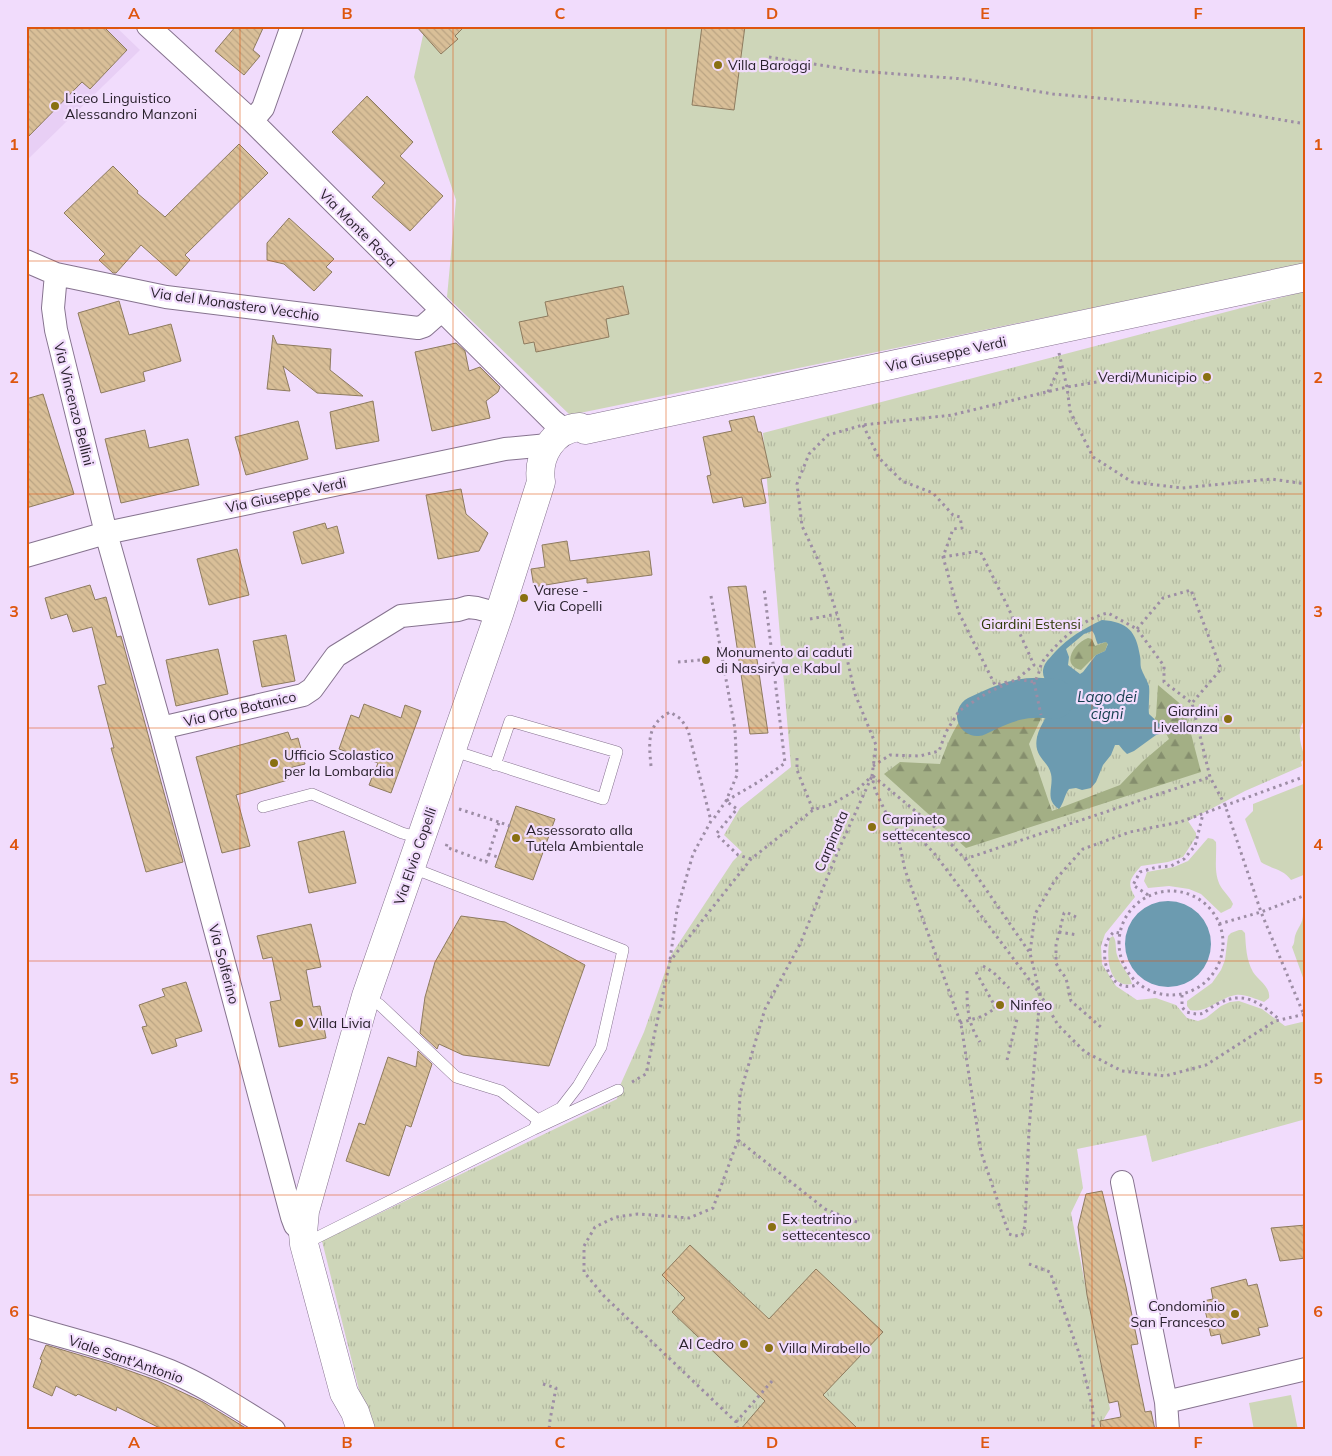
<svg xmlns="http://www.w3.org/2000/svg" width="1332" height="1456" viewBox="0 0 1332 1456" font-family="Mulish,sans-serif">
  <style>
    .built { fill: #e8cff5 }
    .grass { fill: url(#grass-tufts) }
    .forest { fill: url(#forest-firs) }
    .garden { fill: #ced6b9 }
    .water { fill: #6c9bb0; fill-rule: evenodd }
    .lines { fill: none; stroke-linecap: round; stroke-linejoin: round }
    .river { stroke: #6c9bb0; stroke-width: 40 }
    .building { fill: url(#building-back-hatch); stroke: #8e7b5f }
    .lane-casing { stroke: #86738f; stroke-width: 12 }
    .street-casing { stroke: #86738f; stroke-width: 24 }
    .secondary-casing { stroke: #86738f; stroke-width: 29 }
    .path { stroke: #9d8da5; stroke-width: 3; stroke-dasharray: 2.5 4; stroke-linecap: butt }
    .lane { stroke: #fff; stroke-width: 11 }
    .street { stroke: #fff; stroke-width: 22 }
    .secondary { stroke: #fff; stroke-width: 28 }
    .grid { fill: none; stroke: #de560e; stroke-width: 1; stroke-opacity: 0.55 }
    .poi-dot { fill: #897012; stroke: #f1dcfc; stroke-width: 2 }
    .labels { text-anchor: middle; stroke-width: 4.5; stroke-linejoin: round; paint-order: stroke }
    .poi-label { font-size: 14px; fill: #29212d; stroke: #f1dcfc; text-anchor: start }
    .street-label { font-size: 14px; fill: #29212d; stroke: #f1dcfc }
    .park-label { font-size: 14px; fill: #2e3805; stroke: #f1dcfc }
    .water-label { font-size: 15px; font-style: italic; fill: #133d4e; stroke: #f1dcfc }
    .neatline { fill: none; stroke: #de560e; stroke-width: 2 }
    .grid-label { font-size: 16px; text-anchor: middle; font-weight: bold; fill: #de560e }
  </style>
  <defs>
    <pattern id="grass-tufts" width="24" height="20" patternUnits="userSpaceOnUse" patternTransform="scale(1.25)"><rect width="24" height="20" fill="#ced6b9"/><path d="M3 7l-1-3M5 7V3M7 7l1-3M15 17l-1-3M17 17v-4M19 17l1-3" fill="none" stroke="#b1b79f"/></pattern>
    <pattern id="forest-firs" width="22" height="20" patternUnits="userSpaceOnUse" patternTransform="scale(1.25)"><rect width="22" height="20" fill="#a3af85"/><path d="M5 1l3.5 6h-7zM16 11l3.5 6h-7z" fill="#858e6d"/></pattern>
    <pattern id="building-back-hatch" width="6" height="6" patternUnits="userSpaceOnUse" patternTransform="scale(1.25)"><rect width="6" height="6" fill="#d9bf98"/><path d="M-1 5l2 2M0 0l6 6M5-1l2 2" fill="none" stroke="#baa483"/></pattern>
  </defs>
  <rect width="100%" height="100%" fill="#f1dcfc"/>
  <path class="built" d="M26 26H115L140 50 26 161Z"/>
  <path class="grass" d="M1306 291V719C1295 729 1301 745 1305 758L1301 762 1302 766 1245 791 1188 821 1196 833V837L1183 857 1168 862 1141 866C1131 878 1126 882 1135 897L1105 934 1101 946 1102 964 1116 986 1137 1000 1156 998 1176 1005 1187 1018 1198 1021 1206 1018 1221 1006 1230 1002 1239 1001 1262 1009 1285 1026 1306 1021V1119L1152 1162 1146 1135 1077 1149 1083 1188 1071 1213 1110 1409 1100 1425 1101 1430H369L322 1241 617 1099 618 1090 644 1032 671 955 733 861 742 852 724 835 740 808 791 767 763 433Z"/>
  <path class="forest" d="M1088 638 1092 639 1095 646 1106 642 1108 643 1105 651 1096 655 1081 670C1060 665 1074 643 1088 638Z
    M1018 684 1051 686 1048 704 1029 744 1052 811 1120 785 1142 762 1169 739 1162 726 1154 720 1156 716 1158 685 1184 707 1201 772 966 848 884 774 900 762 940 764C946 747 953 729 964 715 973 703 1004 690 1018 684Z"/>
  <path class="garden" d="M425 26H1306V264L570 415 447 297 456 200 414 77Z
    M1306 783V874L1291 880C1284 869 1271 869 1261 862L1245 819 1253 811V804Z
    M1208 838 1213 839 1216 842C1217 858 1213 873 1221 887 1225 893 1230 897 1233 904L1231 908 1221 913 1201 894 1189 889 1169 886 1148 888 1144 881 1147 872 1174 867 1188 861Z
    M1306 912V986L1292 947C1295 943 1294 940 1295 936 1298 926 1303 925 1303 913Z
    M1239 930H1242L1245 933C1246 947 1246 959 1253 972 1258 980 1271 987 1269 998L1264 1002C1255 999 1245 994 1236 995 1220 997 1207 1014 1190 1010L1187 1006V1001L1212 983 1221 970 1225 960 1228 936 1231 933Z
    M1113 936C1117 941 1115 948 1117 955 1120 966 1130 974 1132 984 1107 989 1106 953 1110 938Z
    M1291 1395 1298 1430H1254L1249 1403Z"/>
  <path class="water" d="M1102 620C1128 622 1136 631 1140 656 1141 660 1140 664 1141 668 1143 674 1147 680 1149 686 1150 695 1148 705 1149 714L1162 726 1163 733 1156 735 1134 751 1127 754 1123 750 1119 745H1115L1111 755 1103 765 1096 782 1091 788 1082 790 1076 788 1069 789C1064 796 1064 803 1059 809 1044 799 1054 787 1051 774 1048 760 1033 758 1037 737 1040 723 1052 712 1053 698 1055 684 1037 681 1045 664 1048 659 1052 656 1055 652 1069 637 1083 629 1102 620ZM1092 631C1096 635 1095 640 1098 644L1106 642 1108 644 1105 651 1096 655 1083 672 1080 674 1068 665 1069 657 1066 649 1084 634Z
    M1125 944a43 43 0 1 1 86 0a43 43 0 1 1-86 0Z"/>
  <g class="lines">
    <path class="river" d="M977 716C1003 703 1024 694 1054 699"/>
  </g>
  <path class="building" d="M26 26H103L127 50 90 89 82 82 26 139Z
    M236 26H264L253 50 260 56 244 75 215 51Z
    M416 26H465L455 36 458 39 441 54Z
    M702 26H745L734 110 692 105Z
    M367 96 413 142 400 156 443 196 410 231 372 197 385 183 332 132Z
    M239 144 268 173 185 255 190 260 176 276 141 245 116 273H113L99 260 105 254 64 213 113 166 138 191 137 193 165 217Z
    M289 218 334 259 326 267 332 272 314 291 284 264 267 260V243Z
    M623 286 629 314 606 319 609 337 536 352 534 342 524 344 519 322 548 316 545 302Z
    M119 301 129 335 171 324 181 361 143 372 145 381 101 393 78 313Z
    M273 335 277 344 331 349 330 370 363 396 317 393 283 366 290 391 267 389Z
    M456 343 465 351 469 371 480 367 500 387 498 392 486 401 490 418 432 431 415 352Z
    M43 394 74 494 26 508V399Z
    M373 401 379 441 336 449 330 412Z
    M754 416 758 432H761L771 477 761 479 766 503 744 507 742 497 713 503 707 476 711 475 703 437 732 431 729 421Z
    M298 421 308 459 246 475 235 437Z
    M145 430 149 448 188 439 199 485 121 503 105 439Z
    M461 489 466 514 488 533 479 551 438 559 426 495Z
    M325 523 327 529 337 526 344 553 302 564 293 532Z
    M567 541 570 561 649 551 652 575 587 583V578L534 587 531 569 545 567 542 545Z
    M237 549 249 595 209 605 197 559Z
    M90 585 95 600 106 597 117 637 121 636 183 862 146 872 111 748H114L98 686 106 684 92 627 73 632 67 614 51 619 45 598Z
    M746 586 768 733 750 734 728 587Z
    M286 635 295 681 262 687 253 641Z
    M218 649 228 694 176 706 166 660Z
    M364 704 401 718 405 705 421 711 391 793 369 785 378 763 339 749 351 715 359 718Z
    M288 732 291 740 298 738 305 764 285 769 288 780 236 795 250 846 222 853 196 757Z
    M516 806 555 819 533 880 495 867Z
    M344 831 356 883 309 893 298 842Z
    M461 916 505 922 585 965 549 1066 463 1055 439 1044 437 1049 420 1033 425 997 435 962Z
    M311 924 321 967 306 970 313 1007 320 1006 326 1038 279 1047 270 1002 281 1000 272 957 263 959 257 936Z
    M186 982 202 1031 175 1039 177 1046 152 1054 142 1027 147 1026 139 1005 165 996 162 989Z
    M418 1051 432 1064 411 1127 406 1125 389 1176 346 1161 359 1123 365 1125 388 1057 416 1067Z
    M1102 1191 1126 1287 1138 1344 1131 1345 1145 1412 1151 1411 1155 1430H1101L1100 1421 1121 1417 1118 1401 1109 1403 1087 1295 1078 1227 1086 1194Z
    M1306 1225V1258L1280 1261 1271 1228Z
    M690 1245 769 1319 816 1269 883 1332 823 1395 859 1430H740L765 1401 672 1312 685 1298 662 1275Z
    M1246 1279 1248 1286 1257 1284 1268 1326 1258 1328 1260 1335 1222 1344 1220 1334 1211 1336 1203 1301 1213 1299 1211 1288Z
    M46 1345 110 1364 158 1381 203 1402 249 1430H164L117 1407 116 1411 78 1394 76 1396 56 1386 52 1396 33 1387 42 1360 40 1359Z"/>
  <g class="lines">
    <g class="lane-casing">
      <path id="lane" d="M451 750 603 799 617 752 510 721 495 765
        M263 807 312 794 402 833 421 838
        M409 873 423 872 623 950 601 1047 578 1086 561 1108 538 1120 534 1129
        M366 996 380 1005 456 1077 501 1091 538 1120
        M304 1244 534 1129 618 1090"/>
    </g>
    <g class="street-casing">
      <path id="street" d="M148 26 252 121 553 421 566 431
        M252 121 263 108 292 26
        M26 261 56 274 166 297 418 328 424 326 441 311
        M56 274 53 308 56 330 106 533 161 728 292 1217 295 1225 303 1233
        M26 556 106 533 505 449 548 445
        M161 728 303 695 312 689 336 656 401 616 458 610 468 607 477 608 499 614
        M1122 1182 1166 1402 1168 1430
        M26 1326C74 1340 123 1352 170 1371 206 1386 240 1409 274 1430
        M1166 1402 1306 1369"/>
    </g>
    <g class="secondary-casing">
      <path id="secondary" d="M585 430 1306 277
        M361 1430 355 1412 344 1393 304 1244 303 1233 305 1211 366 996 499 614 541 482C537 456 553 429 580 427L585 430"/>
    </g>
    <path class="path" d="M769 57 858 71 964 79 1053 94 1211 108 1306 124
      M1059 353 1067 387 1070 411 1093 457 1132 482 1182 488 1271 479 1306 484
      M1048 392 1061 364
      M863 425 879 458 902 481 933 493 953 515 960 517 962 528 953 529 943 557 959 613 995 685 1007 682
      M943 557 980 551 1007 605 1034 665 1017 679
      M711 596 735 729 737 775 726 801 712 821
      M810 619 837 614
      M1137 629 1163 598 1191 590 1221 669 1192 703
      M678 662 701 660
      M1034 682 1041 715
      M797 758V770L813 810
      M651 766C649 743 646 725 670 712L681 719 688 730 711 821 693 854 677 910 670 960
      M873 766 890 755 920 756 939 751 946 732 959 711 987 693 1017 679 1034 682C1040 675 1039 667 1043 661 1058 641 1084 618 1108 613L1137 629 1164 666V682L1192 703 1210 777 1225 805 1261 912 1304 1015
      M873 776 937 829 965 859 1030 953
      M1306 776 1180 822 1130 832 1083 849 1055 880 1035 914 1030 953 1040 994 1058 1025 1085 1052 1122 1071 1165 1076 1206 1065 1275 1021 1306 1014
      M459 809 499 822
      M895 822 905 823 934 853 1040 994 1029 1130 1025 1226 1022 1235 1015 1236 1009 1234 981 1152 961 1024 905 870Z
      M895 822 886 813 875 790 872 776 876 745 855 694 837 614 821 566 802 526 797 484 809 454 828 435 863 425 952 415 1067 387 1133 376
      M447 844 446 847 486 862 499 822 510 826
      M488 854 498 857
      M751 859 738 855 716 834 737 809 726 801 760 781 785 763 764 588
      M965 859 1210 777
      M1119 943a52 52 0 1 1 104 0a52 52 0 1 1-104 0Z
      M1148 895 1133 885 1140 872 1157 867 1171 866 1184 859 1195 846 1203 814
      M1076 917 1066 912 1064 913 1056 945V963L1059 969 1066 978 1071 1001 1102 1028
      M1219 924 1261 912 1306 895
      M1059 932 1078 935
      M1119 933 1114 932C1093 950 1110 998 1138 984
      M983 966 993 972 1009 988
      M967 991C967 1010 969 1026 980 1042
      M1182 995V1007L1186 1012C1206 1017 1202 1012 1217 1004 1244 990 1259 1002 1280 1020
      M960 1023 983 1016 996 1008 976 972
      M1007 1060 1017 1019
      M632 1082 646 1074 670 961 751 859 813 810 832 804 858 789 871 777
      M738 1140 713 1208 689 1218 638 1214 616 1217 595 1227 584 1246V1272L604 1296 736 1422 738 1430
      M857 1222 825 1209 738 1140 740 1094 765 1009 800 944 839 849 872 776
      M1029 1264 1050 1272 1079 1353 1093 1409V1430
      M543 1384 556 1388 550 1420 549 1430
      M736 1422 773 1380"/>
    <use href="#lane" class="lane"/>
    <use href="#street" class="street"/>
    <use href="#secondary" class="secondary"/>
  </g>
  <path class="grid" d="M240 26V1430M453 26V1430M666 26V1430M879 26V1430M1092 26V1430M26 261H1306M26 494H1306M26 728H1306M26 961H1306M26 1195H1306"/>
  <g class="poi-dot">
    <circle cx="718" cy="65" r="5"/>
    <circle cx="55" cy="106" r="5"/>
    <circle cx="1207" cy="377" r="5"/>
    <circle cx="524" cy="598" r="5"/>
    <circle cx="706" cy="660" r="5"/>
    <circle cx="1228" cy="719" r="5"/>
    <circle cx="274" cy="763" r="5"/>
    <circle cx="872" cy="827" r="5"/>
    <circle cx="516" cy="838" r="5"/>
    <circle cx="1000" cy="1005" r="5"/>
    <circle cx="299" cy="1023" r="5"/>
    <circle cx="772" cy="1227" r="5"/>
    <circle cx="1235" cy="1314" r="5"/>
    <circle cx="744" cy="1344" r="5"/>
    <circle cx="769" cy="1348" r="5"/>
  </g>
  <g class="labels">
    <g class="poi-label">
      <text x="728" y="70">Villa Baroggi</text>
      <text x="65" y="103">Liceo Linguistico<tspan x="65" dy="16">Alessandro Manzoni</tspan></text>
      <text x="1197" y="382" text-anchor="end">Verdi/Municipio</text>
      <text x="534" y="595">Varese -<tspan x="534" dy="16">Via Copelli</tspan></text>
      <text x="716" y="657">Monumento ai caduti<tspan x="716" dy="16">di Nassirya e Kabul</tspan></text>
      <text x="1218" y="716" text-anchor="end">Giardini<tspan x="1218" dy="16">Livellanza</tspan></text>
      <text x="284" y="760">Ufficio Scolastico<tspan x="284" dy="16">per la Lombardia</tspan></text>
      <text x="882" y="824">Carpineto<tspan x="882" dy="16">settecentesco</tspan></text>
      <text x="526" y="835">Assessorato alla<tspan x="526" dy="16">Tutela Ambientale</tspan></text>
      <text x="1010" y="1010">Ninfeo</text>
      <text x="309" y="1028">Villa Livia</text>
      <text x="782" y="1224">Ex teatrino<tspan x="782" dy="16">settecentesco</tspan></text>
      <text x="1225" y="1311" text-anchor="end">Condominio<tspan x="1225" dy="16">San Francesco</tspan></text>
      <text x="734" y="1349" text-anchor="end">Al Cedro</text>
      <text x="779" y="1353">Villa Mirabello</text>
    </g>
    <g class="street-label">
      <text transform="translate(358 228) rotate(45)" y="5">Via Monte Rosa</text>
      <text transform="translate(235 304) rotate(8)" y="5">Via del Monastero Vecchio</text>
      <text transform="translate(946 354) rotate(-12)" y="5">Via Giuseppe Verdi</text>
      <text transform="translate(74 404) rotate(76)" y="5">Via Vincenzo Bellini</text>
      <text transform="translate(286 495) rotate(-12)" y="5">Via Giuseppe Verdi</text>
      <text transform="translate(240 709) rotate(-13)" y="5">Via Orto Botanico</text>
      <text transform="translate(831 841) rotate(-67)" y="5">Carpinata</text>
      <text transform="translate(415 856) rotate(-71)" y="5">Via Elvio Copelli</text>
      <text transform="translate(224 964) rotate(75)" y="5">Via Solferino</text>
      <text transform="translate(126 1359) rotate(19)" y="5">Viale Sant'Antonio</text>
    </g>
    <g class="park-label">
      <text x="1031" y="629">Giardini Estensi</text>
    </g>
    <g class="water-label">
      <text x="1107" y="702">Lago dei<tspan x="1107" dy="17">cigni</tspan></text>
    </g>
  </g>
  <rect width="1332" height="1456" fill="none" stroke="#f1dcfc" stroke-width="55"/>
  <rect x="28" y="28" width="1276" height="1400" class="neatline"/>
  <g class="grid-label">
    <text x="134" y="19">A</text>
    <text x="347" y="19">B</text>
    <text x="560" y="19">C</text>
    <text x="772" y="19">D</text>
    <text x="985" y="19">E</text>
    <text x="1198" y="19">F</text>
    <text x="14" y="150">1</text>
    <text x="1318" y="150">1</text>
    <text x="14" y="383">2</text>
    <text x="1318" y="383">2</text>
    <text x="14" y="617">3</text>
    <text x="1318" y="617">3</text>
    <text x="14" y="850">4</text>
    <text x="1318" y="850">4</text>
    <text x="14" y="1084">5</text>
    <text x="1318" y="1084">5</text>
    <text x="14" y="1317">6</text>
    <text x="1318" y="1317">6</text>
    <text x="134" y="1448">A</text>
    <text x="347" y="1448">B</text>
    <text x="560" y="1448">C</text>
    <text x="772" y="1448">D</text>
    <text x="985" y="1448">E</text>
    <text x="1198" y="1448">F</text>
  </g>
</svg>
